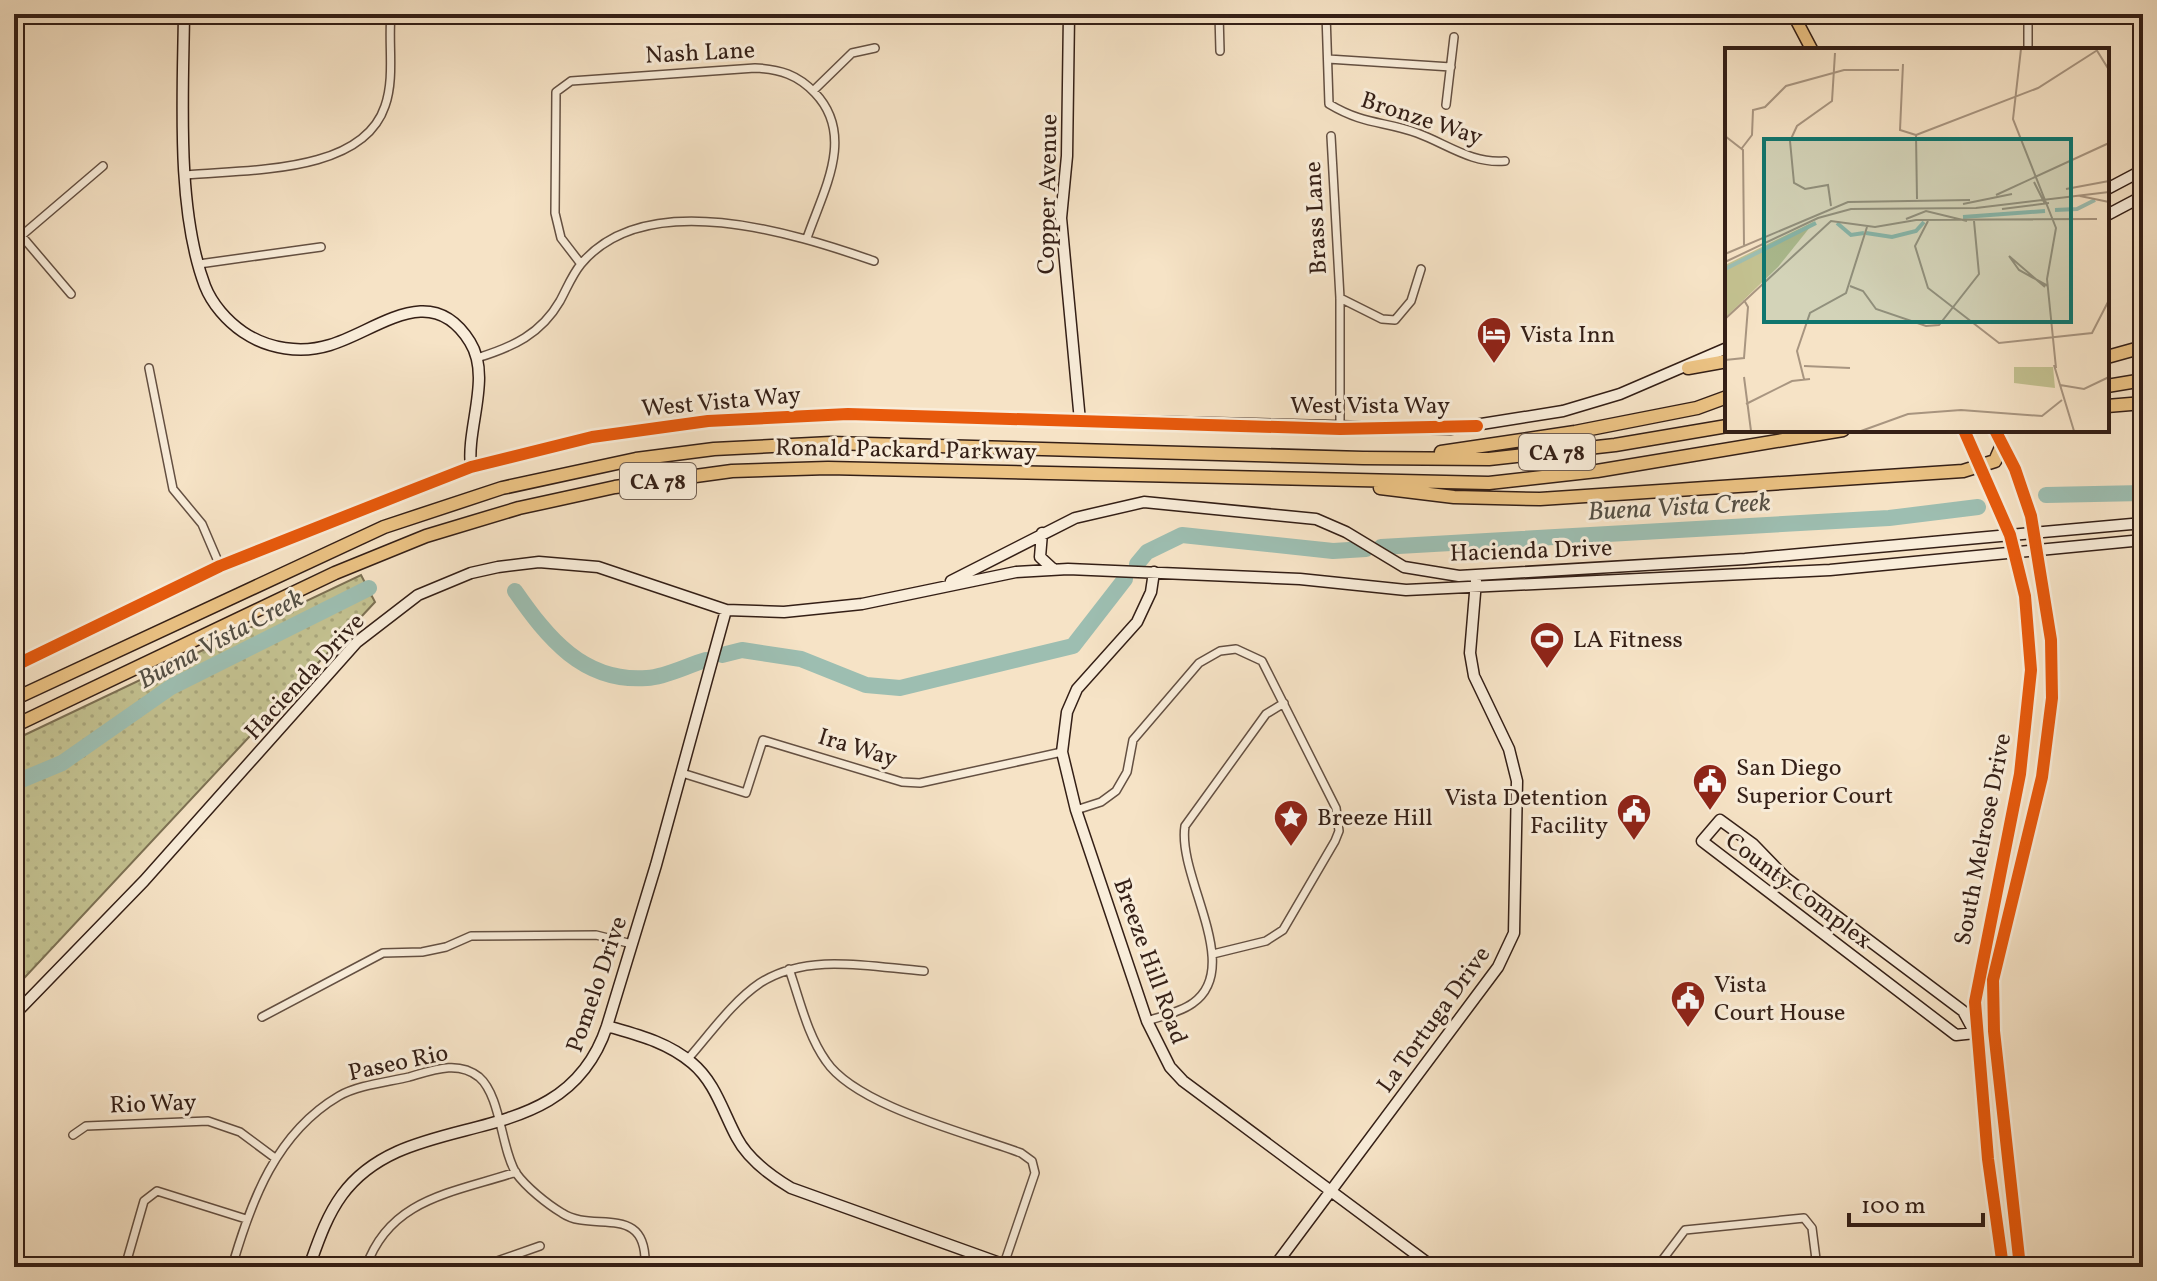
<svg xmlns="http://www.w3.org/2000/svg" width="2157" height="1281" viewBox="0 0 2157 1281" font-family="Vollkorn,serif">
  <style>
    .grass { fill: url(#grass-dots); stroke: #7c7053; stroke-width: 2 }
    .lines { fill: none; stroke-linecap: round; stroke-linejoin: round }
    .river { stroke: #9dbeb1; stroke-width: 16 }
    .street-casing { stroke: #645042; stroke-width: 10 }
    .secondary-casing { stroke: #341f16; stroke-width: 13 }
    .primary-casing { stroke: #341f16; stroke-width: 14 }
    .highway-casing { stroke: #341f16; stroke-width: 15 }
    .street { stroke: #f9edda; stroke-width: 7 }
    .secondary { stroke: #f9edda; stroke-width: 10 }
    .primary { stroke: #ebc283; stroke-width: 11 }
    .highway { stroke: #ebc283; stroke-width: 12 }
    .cycleway-casing { stroke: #f9edda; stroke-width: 17 }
    .cycleway { stroke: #e8590c; stroke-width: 12 }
    .labels { text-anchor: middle; stroke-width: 6; stroke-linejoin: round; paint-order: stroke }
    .shield { fill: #f9edda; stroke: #6f5d51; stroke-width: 2 }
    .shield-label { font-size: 22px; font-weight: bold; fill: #341f16 }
    .street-label { font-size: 24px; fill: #341f16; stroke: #f9edda }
    .poi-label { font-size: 24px; fill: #341f16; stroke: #f9edda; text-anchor: start }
    .water-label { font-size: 26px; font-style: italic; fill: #544f44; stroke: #f9edda }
    .inset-river { fill: none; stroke: #9dbeb1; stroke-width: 4 }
    .inset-road { fill: none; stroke: #a89580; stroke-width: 2 }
    .view { fill: #0f766e; fill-opacity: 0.15; stroke: #0f766e; stroke-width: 4 }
    .inset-edge { fill: none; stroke: #341f16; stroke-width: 4 }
  </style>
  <defs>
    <pattern id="grass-dots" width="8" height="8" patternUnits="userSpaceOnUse" patternTransform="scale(2)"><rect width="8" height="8" fill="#c3c190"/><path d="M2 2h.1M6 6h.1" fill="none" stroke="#a8a57b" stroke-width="1.8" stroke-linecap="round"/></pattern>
  </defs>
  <rect width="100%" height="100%" fill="#f6e3c6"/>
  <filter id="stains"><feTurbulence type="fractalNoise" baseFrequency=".0025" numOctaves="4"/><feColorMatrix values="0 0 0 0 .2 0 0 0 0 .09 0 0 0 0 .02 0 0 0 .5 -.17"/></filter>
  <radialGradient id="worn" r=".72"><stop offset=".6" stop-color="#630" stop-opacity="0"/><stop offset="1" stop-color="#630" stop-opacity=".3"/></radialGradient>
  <path class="grass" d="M361 575 375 602 14 989V740Z"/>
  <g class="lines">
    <path class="river" d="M2046 495 2143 493
      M1381 547 1889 518 1978 507
      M1137 564 1147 552 1182 535 1333 551 1366 549
      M515 591C547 637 583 683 647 678 666 677 688 665 706 660
      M722 655 742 650 801 659 866 685 900 688 1073 646 1125 579
      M14 783 62 763 171 687 369 588"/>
    <g class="street-casing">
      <path id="street" d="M1219 14 1220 51
        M1326 14 1329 104C1364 125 1384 121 1417 133 1447 144 1472 164 1505 161
        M2028 14V50
        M1328 59 1451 67
        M813 91 852 53 875 48
        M1446 105 1454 37
        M1331 136 1340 298V429
        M186 175C245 169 362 175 385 106 395 78 388 44 391 14
        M14 227 71 294
        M14 242 103 166
        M199 264 321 247
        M581 264 561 238 555 213 556 92 571 81 755 68C780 69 798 75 815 93 856 136 823 191 807 238
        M1340 298 1382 319 1395 320 1411 301 1421 269
        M477 358C513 347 541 334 560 301 567 288 572 275 581 264 646 186 793 233 874 261
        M149 368 173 489 202 524 220 566
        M682 773 746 793 763 740 902 782 920 783 1062 752
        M1076 810 1101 802 1116 791 1127 772 1133 740 1199 663 1220 651 1236 649 1262 661 1336 808 1339 831 1335 841 1283 930 1266 941 1213 954
        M789 969C800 1000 807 1034 826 1061 856 1106 970 1134 1021 1153L1032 1161 1035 1173 1004 1264
        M262 1017 383 953 422 952 446 947 471 936 596 935 632 944
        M1147 1021C1162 1016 1181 1012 1193 1003 1244 967 1177 877 1185 826L1266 714 1284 703
        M687 1060C710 1034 732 1002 760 983 808 952 871 967 924 971
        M73 1135 86 1126 208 1121 240 1132 275 1158
        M125 1267 144 1201 157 1191 246 1219
        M232 1267C251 1201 276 1133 339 1096 358 1085 388 1082 409 1077 433 1070 458 1060 479 1077 501 1096 501 1149 516 1173 526 1187 547 1204 562 1213 593 1234 648 1201 645 1267
        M366 1267C390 1198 453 1193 516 1172
        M480 1267 540 1246
        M1657 1267 1685 1230 1804 1218 1812 1228 1817 1267"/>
    </g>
    <g class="secondary-casing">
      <path id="secondary" d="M184 14C183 96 176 209 205 286 212 304 227 321 243 332 268 349 301 354 330 345 377 331 431 279 470 342 492 377 466 428 471 467
        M1069 14 1067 156 1061 218 1080 421
        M2107 189 2143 170
        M2107 215 2143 196
        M1042 533 1040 557 1053 569
        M1154 572 1151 592 1137 622 1077 689 1067 712 1062 752 1076 810 1147 1021 1170 1067 1183 1081 1433 1267
        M951 581 1075 518 1144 502 1316 519 1346 532 1404 567 1459 576 1745 559 2143 523
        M14 666 220 566 402 494 471 467 592 437 708 421 848 414 1450 429 1563 411 1620 394 1727 348
        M14 1015 144 881 357 642 418 595 471 573 498 567 539 562 598 567 726 610 784 612 862 604 1016 572 1068 569 1300 579 1406 590 1830 570 2143 540
        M607 1026C638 1035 667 1042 692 1063 715 1082 723 1112 737 1138 748 1159 771 1176 791 1188L1011 1267
        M1976 1035 1963 1011 1786 878 1753 844 1720 820 1702 841 1956 1035 1994 1031
        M309 1267C318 1242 326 1217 342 1195 410 1102 563 1159 607 1026L656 865 726 610
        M1274 1267 1498 967 1514 933 1517 781 1509 749 1474 676 1470 653 1476 581"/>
    </g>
    <g class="primary-casing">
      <path id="primary" d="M1793 14 1812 50
        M1964 430 2010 535 2025 596 2031 670 2020 774 1975 1002 1988 1159 2003 1267
        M1995 430 2015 469 2031 516 2051 640 2052 698 2042 777 1993 980 1994 1031 2020 1267"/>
    </g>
    <g class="highway-casing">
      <path id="highway" d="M2107 357 2143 347
        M1688 368 1727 361
        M2107 386 2143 380
        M2107 406 2143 403
        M1441 452 1575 432 1697 408 1727 397
        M1380 488 1454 497 1540 499 1963 471 1995 461 2002 445
        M14 699 384 527 502 488 636 459 714 449 831 443 1363 458 1489 459 1615 445 1727 426
        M14 726 335 573 426 536 519 508 615 487 732 471 828 468 1489 483 1597 471 1843 430"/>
    </g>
    <use href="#street" class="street"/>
    <use href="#secondary" class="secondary"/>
    <use href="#primary" class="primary"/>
    <use href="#highway" class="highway"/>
    <g class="cycleway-casing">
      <path id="cycleway" d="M1964 430 2010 535 2025 596 2031 670 2020 774 1975 1002 1988 1159 2003 1267
        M1995 430 2015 469 2031 516 2051 640 2052 698 2042 777 1993 980 1994 1031 2020 1267
        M14 666 220 566 402 494 471 467 592 437 708 421 848 414 1340 429 1477 426"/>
    </g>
    <use href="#cycleway" class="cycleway"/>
  </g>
  <defs>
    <g id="hotel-pin" transform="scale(1.8)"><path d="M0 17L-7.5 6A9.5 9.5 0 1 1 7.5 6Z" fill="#8f2418" stroke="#f9edda"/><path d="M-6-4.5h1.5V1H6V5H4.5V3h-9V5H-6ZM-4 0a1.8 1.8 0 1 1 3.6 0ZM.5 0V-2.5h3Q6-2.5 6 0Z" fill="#fff"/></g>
    <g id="stadium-pin" transform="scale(1.8)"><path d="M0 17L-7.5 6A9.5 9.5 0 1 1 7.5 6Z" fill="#8f2418" stroke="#f9edda"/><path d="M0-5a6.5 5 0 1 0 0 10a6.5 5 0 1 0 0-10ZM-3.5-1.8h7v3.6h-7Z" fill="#fff"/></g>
    <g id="civic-pin" transform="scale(1.8)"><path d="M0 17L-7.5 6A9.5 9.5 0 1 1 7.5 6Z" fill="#8f2418" stroke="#f9edda"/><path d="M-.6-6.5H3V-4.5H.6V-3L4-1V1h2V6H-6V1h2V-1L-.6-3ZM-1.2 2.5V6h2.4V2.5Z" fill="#fff"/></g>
    <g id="sight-pin" transform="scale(1.8)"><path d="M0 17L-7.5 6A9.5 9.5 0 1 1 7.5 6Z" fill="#8f2418" stroke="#f9edda"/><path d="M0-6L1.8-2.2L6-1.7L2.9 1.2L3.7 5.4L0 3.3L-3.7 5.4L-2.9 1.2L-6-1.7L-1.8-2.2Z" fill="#fff"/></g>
  </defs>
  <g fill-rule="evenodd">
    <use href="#hotel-pin" x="1494" y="334"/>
    <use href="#stadium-pin" x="1547" y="639"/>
    <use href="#civic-pin" x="1710" y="781"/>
    <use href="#civic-pin" x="1634" y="811"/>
    <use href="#sight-pin" x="1291" y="817"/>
    <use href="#civic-pin" x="1688" y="998"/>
  </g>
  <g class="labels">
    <g class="shield">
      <rect x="1519" y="434" width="76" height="36" rx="6"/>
      <rect x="620" y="463" width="76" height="36" rx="6"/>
    </g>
    <g class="shield-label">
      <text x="1557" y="460">CA 78</text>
      <text x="658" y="489">CA 78</text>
    </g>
    <g class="street-label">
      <text transform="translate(700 52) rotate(-3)" y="8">Nash Lane</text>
      <text transform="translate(1422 118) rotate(18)" y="8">Bronze Way</text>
      <text transform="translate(1047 194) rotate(-89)" y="8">Copper Avenue</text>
      <text transform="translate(1315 218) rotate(-93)" y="8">Brass Lane</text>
      <text transform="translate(721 401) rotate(-5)" y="8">West Vista Way</text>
      <text x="1370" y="413">West Vista Way</text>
      <text transform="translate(906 449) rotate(1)" y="8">Ronald Packard Parkway</text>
      <text transform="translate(1531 550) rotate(-2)" y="8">Hacienda Drive</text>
      <text transform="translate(304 676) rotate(-47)" y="8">Hacienda Drive</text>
      <text transform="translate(858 747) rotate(17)" y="8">Ira Way</text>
      <text transform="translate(1982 839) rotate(-79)" y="8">South Melrose Drive</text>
      <text transform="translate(1799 890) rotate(37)" y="8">County Complex</text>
      <text transform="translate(1151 961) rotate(70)" y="8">Breeze Hill Road</text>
      <text transform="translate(596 984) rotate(-71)" y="8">Pomelo Drive</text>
      <text transform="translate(1433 1019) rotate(-54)" y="8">La Tortuga Drive</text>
      <text transform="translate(398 1062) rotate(-12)" y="8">Paseo Rio</text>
      <text transform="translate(153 1103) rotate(-2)" y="8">Rio Way</text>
    </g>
    <g class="poi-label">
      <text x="1520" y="342">Vista Inn</text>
      <text x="1573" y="647">LA Fitness</text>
      <text x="1736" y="775">San Diego<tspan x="1736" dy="28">Superior Court</tspan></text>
      <text x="1608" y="805" text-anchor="end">Vista Detention<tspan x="1608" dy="28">Facility</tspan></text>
      <text x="1317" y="825">Breeze Hill</text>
      <text x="1714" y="992">Vista<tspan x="1714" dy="28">Court House</tspan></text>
    </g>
    <g class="water-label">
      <text transform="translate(1679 506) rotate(-3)" y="9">Buena Vista Creek</text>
      <text transform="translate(220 638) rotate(-28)" y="9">Buena Vista Creek</text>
    </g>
  </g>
  <g transform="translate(1725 48)">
    <rect width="384" height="384" fill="#f6e3c6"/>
    <path d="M90 173 53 219 0 270V217Z" fill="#c3c190"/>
    <path d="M289 319H328L330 340 289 335Z" fill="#c3c190"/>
    <path class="inset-river" d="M330 162 352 161 370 152M238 169 320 163M112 175 126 187 139 185M141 185 167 189 191 183 199 174M0 221 91 175"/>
    <path class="inset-road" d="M296 1 288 71 331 180 322 231 331 320M371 1 384 22M178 16 175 82 191 87M191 87 313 40 371 3M191 87 192 151M0 88 18 102 19 197M17 100 27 87 28 62 40 59 61 38 119 22H174M309 134 320 156M341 141 384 133M271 147 384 95M355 148 384 154M238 156 287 146M106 158 103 137 80 141 69 135 65 93 72 78 107 53 110 5M277 161 324 155M181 171 201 163 242 173M203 173 190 198 203 240 274 295 367 285 384 252M0 206 123 154 245 152M284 208 294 222 323 238M284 208 320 239M0 214 93 170 126 161 251 160 384 144M125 238 138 243 151 261 201 278 214 277 254 226 249 173M0 271 106 173 150 179 191 172 372 171M0 312 19 310 23 259 19 252M329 317 349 383M79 318 125 320M19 329 26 383M79 331 72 303 85 265 121 245 142 179M335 337 359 341 384 329M21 356 67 333 85 331M136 383 183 366 236 362 317 368 337 352"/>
    <path class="view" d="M39 91H346V274H39Z"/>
    <rect width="384" height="384" class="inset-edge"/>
  </g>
  <rect width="2157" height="1281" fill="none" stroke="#f6e3c6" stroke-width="48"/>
  <rect x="16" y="16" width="2125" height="1249" fill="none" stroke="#341f16" stroke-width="4"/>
  <rect x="24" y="24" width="2109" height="1233" fill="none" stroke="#341f16" stroke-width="2"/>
  <path d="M1849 1213v12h134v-12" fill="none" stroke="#341f16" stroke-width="4"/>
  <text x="1861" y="1213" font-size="24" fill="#341f16" stroke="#f9edda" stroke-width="6" paint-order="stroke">100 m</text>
  <rect width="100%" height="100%" filter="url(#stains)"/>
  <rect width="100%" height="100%" fill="url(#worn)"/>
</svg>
